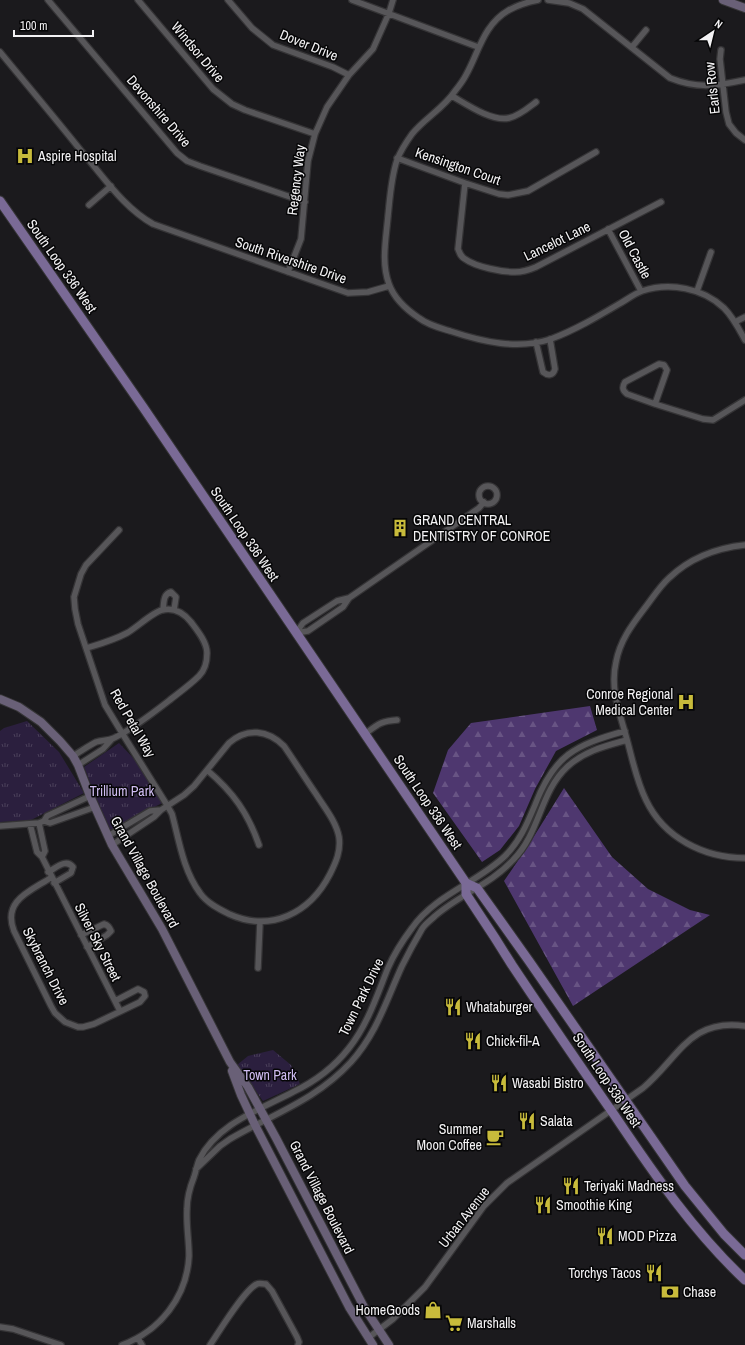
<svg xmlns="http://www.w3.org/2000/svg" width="745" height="1345" viewBox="0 0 745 1345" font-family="'Archivo Narrow',sans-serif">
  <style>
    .grass { fill: url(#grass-tufts) }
    .forest { fill: url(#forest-firs) }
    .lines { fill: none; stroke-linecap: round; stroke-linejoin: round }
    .street-casing { stroke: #353436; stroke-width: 8 }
    .secondary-casing { stroke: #353436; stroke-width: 10 }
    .primary-casing { stroke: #353436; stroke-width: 11 }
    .street { stroke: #575659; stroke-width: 5.5 }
    .secondary { stroke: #696077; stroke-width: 8 }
    .primary { stroke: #7a6a96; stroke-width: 9 }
    .labels { text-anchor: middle; stroke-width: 3; stroke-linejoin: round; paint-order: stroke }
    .street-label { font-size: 14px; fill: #f3f2f4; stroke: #060607 }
    .poi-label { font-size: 14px; fill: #f3f2f4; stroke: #060607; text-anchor: start }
    .park-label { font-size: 14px; fill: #d0bdf2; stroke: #060607 }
  </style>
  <defs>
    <pattern id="grass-tufts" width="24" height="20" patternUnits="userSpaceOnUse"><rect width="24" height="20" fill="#2b1f3e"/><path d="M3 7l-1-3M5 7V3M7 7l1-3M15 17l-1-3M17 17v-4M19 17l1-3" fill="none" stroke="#4a405a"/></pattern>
    <pattern id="forest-firs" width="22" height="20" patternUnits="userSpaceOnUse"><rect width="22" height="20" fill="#4e376f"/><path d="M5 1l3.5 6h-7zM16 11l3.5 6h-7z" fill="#685484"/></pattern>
  </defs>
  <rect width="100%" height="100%" fill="#1b1a1d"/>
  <path class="grass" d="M27 721 59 752 84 793 31 820 0 822V731L4 728Z
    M119 743 137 762 162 803 109 831 84 767Z
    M273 1050 291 1065 300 1084 263 1101 237 1065 248 1056Z"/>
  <path class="forest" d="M590 706 597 730 556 751 535 789 519 826 500 850 482 862 433 793 448 750 471 723Z
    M564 788 612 857 648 889 690 910 710 915 573 1006 504 881 528 846Z"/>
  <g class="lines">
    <g class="street-casing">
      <path id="street" d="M48 0 177 153 187 161 200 166 305 202
        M138 0 213 89 232 104 245 110 315 134
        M228 0 252 28 273 45 333 67 349 75
        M352 0 478 47
        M538 0C528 2 518 5 509 10 483 25 479 52 466 75 463 81 459 86 455 91 444 108 425 118 412 134 407 141 400 152 397 160 391 178 390 197 388 216 386 239 381 263 389 284 394 298 407 310 419 318 428 325 440 328 450 331 483 342 518 350 551 339 575 330 597 317 619 304 626 300 634 294 642 291 670 282 703 288 724 308 733 317 739 329 745 340
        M548 0 569 3 583 9 670 78C697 89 717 86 745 80
        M632 47 646 30
        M721 50 720 59 726 112 729 124 736 133 745 140
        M0 52C27 85 55 118 82 152 104 177 123 207 153 224L348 293 368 292 389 286
        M452 96C466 104 492 122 509 118 519 116 528 108 536 102
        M397 158 465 183 499 194 508 195 528 191 596 152
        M465 183 458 249C460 254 461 257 465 259 476 267 502 272 515 272 522 272 529 270 536 267L661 202
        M89 205 111 186
        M608 229 641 291
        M288 272 301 239 308 161 315 134 327 107 349 75 373 49 389 13 393 0
        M697 291 711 252
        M735 322 745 317
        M536 342 543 372C548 376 553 376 555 369L550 339
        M659 364 664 365 667 370 655 404 627 394C622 390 622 387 625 382Z
        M655 404 703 419 713 420 745 400
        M479 495a9 9 0 1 1 18 0a9 9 0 1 1-18 0Z
        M745 545C716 548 690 558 669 578 659 587 652 599 644 609 631 626 620 641 616 662 610 688 619 711 626 736 632 757 636 780 646 800 664 838 704 858 745 858
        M163 610C164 603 163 594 171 592L176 597 174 610
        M296 633 308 631 343 607 349 598 479 508 484 502
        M296 633 303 623 337 601 349 598
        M365 734C377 725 380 721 397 720
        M73 756C80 752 88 746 96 742 102 740 108 741 114 738 134 728 153 713 171 699 180 692 191 684 199 676 205 670 207 661 207 653 207 642 197 630 191 622 183 612 174 607 162 610 153 612 136 628 127 633 114 640 100 644 87 648
        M78 765 103 749 112 739
        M207 770C233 792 248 813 259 845
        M44 821 50 823 95 807
        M39 823 45 851 42 857
        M30 824 37 852 42 857 120 1011
        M0 826 39 823 44 821 47 816 90 796
        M108 836 150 811 161 810
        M112 845 154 817 161 810 184 795 194 786 229 743C247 727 268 730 284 746 295 762 305 778 316 794 324 807 336 821 339 837 341 851 336 862 330 874 310 913 271 933 229 914 219 909 207 903 200 893 183 870 179 840 172 814L167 805 122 733 105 705 78 624 75 609 74 597 81 574 86 565 119 530
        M48 872C56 868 66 858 73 867L71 873 54 883
        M52 877C31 891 2 900 14 931L51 1006 55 1013 65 1022 78 1027H83L94 1024 140 1002 145 996 144 992 138 989 115 1001
        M81 935 104 924C108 925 109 927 111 931L107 935 87 947
        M258 968 260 922
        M196 1169 220 1146 230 1139C273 1114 316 1100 351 1062 377 1033 386 1001 402 966 408 954 415 941 422 929 425 924 431 920 435 916 459 895 491 884 513 860 540 833 540 792 567 767 584 751 605 746 627 740
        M0 1327 13 1329 61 1345
        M138 1338 142 1345
        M368 1338 393 1319 425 1287 484 1206 507 1183 643 1088C679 1058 689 1018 745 1026
        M122 1345C160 1331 187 1297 189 1256 189 1240 186 1225 187 1209 187 1198 190 1187 194 1177 196 1171 197 1165 199 1160 217 1124 259 1110 293 1092 314 1082 335 1066 349 1048 368 1024 377 995 388 968 394 954 403 940 412 928 435 895 477 883 505 856 520 841 527 824 535 805 554 755 575 745 625 731
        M210 1345C219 1332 244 1290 257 1284 259 1283 263 1284 266 1284L272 1291 297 1337 299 1342 298 1345"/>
    </g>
    <g class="secondary-casing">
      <path id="secondary" d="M723 0 745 8
        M0 699 19 707 41 722 60 741 73 756 78 765 90 796 112 845 162 929 230 1062 248 1087 276 1138 364 1307 389 1345
        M232 1071 241 1095 255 1125 349 1307 373 1345"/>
    </g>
    <g class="primary-casing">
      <path id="primary" d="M0 201 143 407 466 883 477 888 529 961 685 1186 724 1234 745 1255
        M466 883V894L495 938 512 965C546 1016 580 1066 615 1116 654 1174 694 1232 745 1280"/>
    </g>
    <use href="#street" class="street"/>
    <use href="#secondary" class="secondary"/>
    <use href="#primary" class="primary"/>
  </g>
  <defs>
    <g id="hospital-bare" transform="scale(1.38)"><path d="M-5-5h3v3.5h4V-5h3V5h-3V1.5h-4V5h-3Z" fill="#c8bb3b" stroke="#060607" stroke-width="2.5" paint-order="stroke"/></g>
    <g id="building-bare" transform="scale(1.38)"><path d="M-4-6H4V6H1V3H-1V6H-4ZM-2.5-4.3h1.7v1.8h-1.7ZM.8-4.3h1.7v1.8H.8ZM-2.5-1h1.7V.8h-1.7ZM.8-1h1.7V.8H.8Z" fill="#c8bb3b" stroke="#060607" stroke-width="2.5" paint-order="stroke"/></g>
    <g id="restaurant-bare" transform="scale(1.38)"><path d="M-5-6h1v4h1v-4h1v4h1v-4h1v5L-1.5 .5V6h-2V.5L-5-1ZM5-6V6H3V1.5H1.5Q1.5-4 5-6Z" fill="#c8bb3b" stroke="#060607" stroke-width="2.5" paint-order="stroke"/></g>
    <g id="cafe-bare" transform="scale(1.38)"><path d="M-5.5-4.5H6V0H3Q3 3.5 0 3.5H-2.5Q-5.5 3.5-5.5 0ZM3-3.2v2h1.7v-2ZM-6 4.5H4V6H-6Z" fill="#c8bb3b" stroke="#060607" stroke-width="2.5" paint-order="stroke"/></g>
    <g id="bank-bare" transform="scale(1.38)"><path d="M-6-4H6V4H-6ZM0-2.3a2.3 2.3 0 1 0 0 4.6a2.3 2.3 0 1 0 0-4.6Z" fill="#c8bb3b" stroke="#060607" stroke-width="2.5" paint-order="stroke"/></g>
    <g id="shop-bare" transform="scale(1.38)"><path d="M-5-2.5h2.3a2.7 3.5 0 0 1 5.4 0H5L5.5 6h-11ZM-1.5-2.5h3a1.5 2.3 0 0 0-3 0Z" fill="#c8bb3b" stroke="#060607" stroke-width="2.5" paint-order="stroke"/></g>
    <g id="supermarket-bare" transform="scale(1.38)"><path d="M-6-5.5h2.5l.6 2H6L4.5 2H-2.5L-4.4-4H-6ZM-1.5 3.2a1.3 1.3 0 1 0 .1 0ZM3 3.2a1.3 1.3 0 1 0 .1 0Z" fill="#c8bb3b" stroke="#060607" stroke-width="2.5" paint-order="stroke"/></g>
  </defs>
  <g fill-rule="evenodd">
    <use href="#hospital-bare" x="25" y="156"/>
    <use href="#building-bare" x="400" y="528"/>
    <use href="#hospital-bare" x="686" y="702"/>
    <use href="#restaurant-bare" x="453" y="1007"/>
    <use href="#restaurant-bare" x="473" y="1041"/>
    <use href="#restaurant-bare" x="499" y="1083"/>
    <use href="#restaurant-bare" x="527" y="1121"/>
    <use href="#cafe-bare" x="495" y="1137"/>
    <use href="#restaurant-bare" x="571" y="1186"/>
    <use href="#restaurant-bare" x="543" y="1205"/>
    <use href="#restaurant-bare" x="605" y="1236"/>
    <use href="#restaurant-bare" x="654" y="1273"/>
    <use href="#bank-bare" x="670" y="1292"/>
    <use href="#shop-bare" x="433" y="1310"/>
    <use href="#supermarket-bare" x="454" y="1323"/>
  </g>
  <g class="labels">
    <g class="street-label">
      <text transform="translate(309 45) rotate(22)" y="5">Dover Drive</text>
      <text transform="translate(198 52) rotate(50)" y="5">Windsor Drive</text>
      <text transform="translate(712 88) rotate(-96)" y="5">Earls Row</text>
      <text transform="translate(159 111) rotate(49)" y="5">Devonshire Drive</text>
      <text transform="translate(458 166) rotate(19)" y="5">Kensington Court</text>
      <text transform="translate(296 180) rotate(-83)" y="5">Regency Way</text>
      <text transform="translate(557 241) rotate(-26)" y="5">Lancelot Lane</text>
      <text transform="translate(635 254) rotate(62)" y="5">Old Castle</text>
      <text transform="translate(291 260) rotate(19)" y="5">South Rivershire Drive</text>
      <text transform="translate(62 266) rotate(55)" y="5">South Loop 336 West</text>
      <text transform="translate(245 534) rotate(56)" y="5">South Loop 336 West</text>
      <text transform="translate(133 723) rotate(60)" y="5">Red Petal Way</text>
      <text transform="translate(428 802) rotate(56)" y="5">South Loop 336 West</text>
      <text transform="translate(145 872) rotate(61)" y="5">Grand Village Boulevard</text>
      <text transform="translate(98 942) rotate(63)" y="5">Silver Sky Street</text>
      <text transform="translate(46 966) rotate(63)" y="5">Skybranch Drive</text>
      <text transform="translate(361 997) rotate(-64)" y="5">Town Park Drive</text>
      <text transform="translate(607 1080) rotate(56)" y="5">South Loop 336 West</text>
      <text transform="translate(322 1197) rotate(63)" y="5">Grand Village Boulevard</text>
      <text transform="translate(464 1217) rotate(-52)" y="5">Urban Avenue</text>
    </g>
    <g class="poi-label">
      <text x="38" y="161">Aspire Hospital</text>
      <text x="413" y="525">GRAND CENTRAL<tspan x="413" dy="16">DENTISTRY OF CONROE</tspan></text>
      <text x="673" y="699" text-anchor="end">Conroe Regional<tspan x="673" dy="16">Medical Center</tspan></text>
      <text x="466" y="1012">Whataburger</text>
      <text x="486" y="1046">Chick-fil-A</text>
      <text x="512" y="1088">Wasabi Bistro</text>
      <text x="540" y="1126">Salata</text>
      <text x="482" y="1134" text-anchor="end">Summer<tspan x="482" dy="16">Moon Coffee</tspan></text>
      <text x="584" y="1191">Teriyaki Madness</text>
      <text x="556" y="1210">Smoothie King</text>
      <text x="618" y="1241">MOD Pizza</text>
      <text x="641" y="1278" text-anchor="end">Torchys Tacos</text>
      <text x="683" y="1297">Chase</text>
      <text x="420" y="1315" text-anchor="end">HomeGoods</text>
      <text x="467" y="1328">Marshalls</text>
    </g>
    <g class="park-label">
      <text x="122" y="796">Trillium Park</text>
      <text x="270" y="1080">Town Park</text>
    </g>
  </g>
  <g transform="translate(713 32) rotate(35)" stroke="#060607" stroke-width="3" paint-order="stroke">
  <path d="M0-3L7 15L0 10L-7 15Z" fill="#f3f2f4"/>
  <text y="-6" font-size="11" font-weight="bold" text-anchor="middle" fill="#f3f2f4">N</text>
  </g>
  <path d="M14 30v6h79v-6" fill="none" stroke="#f3f2f4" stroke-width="2"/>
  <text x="20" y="30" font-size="12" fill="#f3f2f4" stroke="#060607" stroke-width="3" paint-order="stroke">100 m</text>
</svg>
